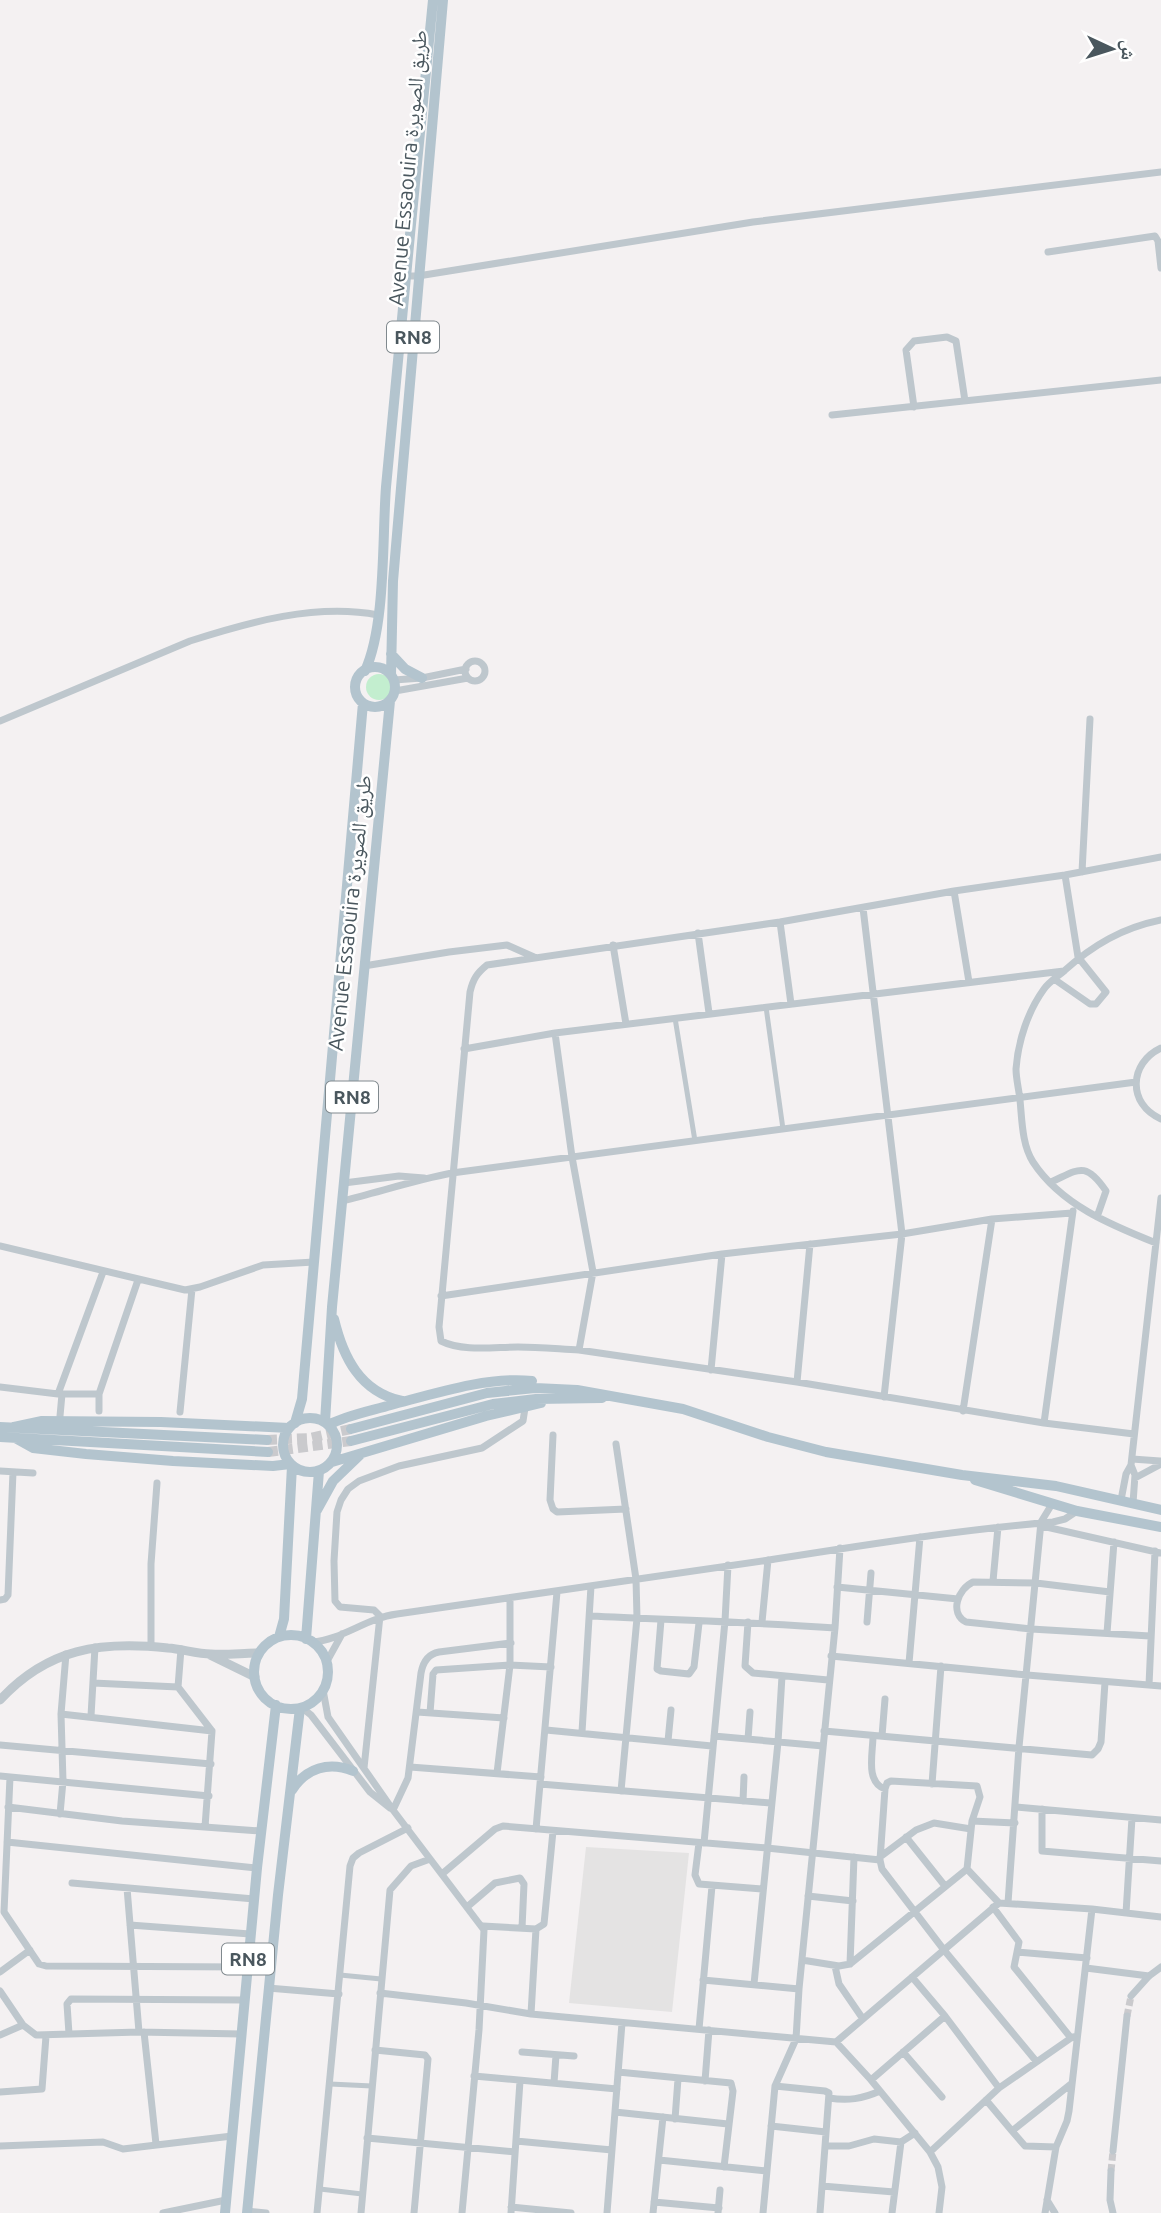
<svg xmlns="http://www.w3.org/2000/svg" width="1161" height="2213" viewBox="0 0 1161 2213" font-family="Ubuntu,'Noto Naskh Arabic',sans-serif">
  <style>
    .education { fill: #e4e3e3 }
    .green { fill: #c3eecf }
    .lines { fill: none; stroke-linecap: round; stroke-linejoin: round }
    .minor-tunnel { stroke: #cacacd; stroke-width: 7; stroke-dasharray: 7 3.5; stroke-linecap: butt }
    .primary-tunnel { stroke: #cacacd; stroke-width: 10; stroke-dasharray: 10 5; stroke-linecap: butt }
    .pedestrian { stroke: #bec7cd; stroke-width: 5 }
    .minor { stroke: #bec7cd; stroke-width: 7 }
    .tertiary { stroke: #bec7cd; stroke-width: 9 }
    .primary { stroke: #b3c4ce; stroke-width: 10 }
    .labels { text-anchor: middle; stroke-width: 5; stroke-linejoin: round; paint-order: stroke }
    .shield { fill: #fff; stroke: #80898e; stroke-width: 2 }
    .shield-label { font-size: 19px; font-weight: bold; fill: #4a575e }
    .street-label { font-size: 21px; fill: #4a575e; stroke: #fff }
  </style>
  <rect width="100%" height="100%" fill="#f4f1f2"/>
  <path class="education" d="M586 1847 689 1853 672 2012 569 2003Z"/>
  <path class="green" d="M366 687a13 13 0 1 1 26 0a13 13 0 1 1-26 0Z"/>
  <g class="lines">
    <path class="minor-tunnel" d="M1127 2016 1131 1996
      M1111 2171 1113 2151"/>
    <path class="primary-tunnel" d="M267 1440 310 1438 351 1429
      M268 1452 351 1441"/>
    <path class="pedestrian" d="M766 1007 783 1129
      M675 1018 695 1141
      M340 1975 381 1979
      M330 2084 372 2086
      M320 2189 362 2194"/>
    <path class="minor" d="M1048 252 1155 236 1158 241 1161 268
      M406 276H418L753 222 1161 172
      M914 407 906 350 914 341 947 337 956 341 965 401
      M832 415 1161 380
      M465 671a10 10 0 1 1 20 0a10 10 0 1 1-20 0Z
      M394 680 422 678 466 669
      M395 691 468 678
      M0 721 190 641C249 622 316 603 378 615
      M1082 872 1090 719
      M954 891 969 982
      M863 908 902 1234 884 1397
      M780 922 791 1004
      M698 933 709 1013
      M613 945 626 1024
      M364 966 449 952 507 945 534 957
      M1054 979 1090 1004H1096L1106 992 1078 957 1065 875
      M555 1033 572 1157 593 1272 579 1350
      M1161 1048C1129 1063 1127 1104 1161 1119
      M464 1049 555 1033 1064 971
      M1051 1182C1078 1170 1085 1160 1106 1191L1097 1217
      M344 1183 399 1176 424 1178
      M342 1201C379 1192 415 1180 452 1173L1136 1082
      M1156 1243C1111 1225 1061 1205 1033 1162 1022 1145 1022 1120 1020 1100 1019 1090 1016 1079 1016 1069 1018 1041 1028 1011 1044 989 1049 982 1057 977 1064 971 1093 945 1122 928 1161 920
      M0 1246 185 1290 200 1287 263 1265 314 1262
      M441 1296 722 1254 902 1234 992 1219 1072 1213
      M711 1370 722 1254
      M797 1382 810 1244
      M0 1387 58 1394H99
      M58 1394 103 1272
      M99 1411V1394L138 1280
      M963 1411 992 1219
      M180 1412 192 1289
      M60 1416 62 1394
      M1044 1423 1073 1211
      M1134 1434 1044 1423 797 1382 579 1350C559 1349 538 1347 518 1347 494 1347 463 1352 441 1341L439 1327 470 992C473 979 477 973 487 965L780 922 954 891 1065 875 1161 857
      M553 1435 550 1500 553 1509 557 1512 626 1509
      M616 1444 636 1579 637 1618 621 1791
      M1132 1459 1160 1461
      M1131 1465 1135 1475 1133 1503
      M0 1471 33 1473
      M1135 1478 1161 1464
      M1121 1500 1126 1474 1131 1465 1161 1198
      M1042 1526 1161 1553
      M993 1581 998 1527
      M837 1587 958 1599
      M1110 1592 1036 1583 973 1582C958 1589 949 1613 966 1622L1031 1629 1150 1636
      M0 1600 5 1599 8 1595 13 1472
      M590 1616C672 1620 753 1622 835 1628
      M661 1620 657 1669 661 1671 689 1674 694 1667 699 1623
      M748 1622 745 1666 753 1673 828 1680
      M762 1622 768 1560
      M867 1622 871 1573
      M1107 1633 1114 1542
      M312 1642C342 1640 366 1618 397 1614 521 1597 645 1579 769 1560 864 1545 958 1530 1053 1522L1065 1519 1077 1511
      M151 1647V1564L157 1483
      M181 1649 178 1687 212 1731 205 1827
      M831 1656 1027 1675 1161 1686
      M326 1663 342 1634
      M909 1663 920 1537
      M93 1683 178 1687
      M1149 1685 1155 1551
      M323 1690 328 1717 393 1810 484 1930 479 2030 462 2213
      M301 1707 311 1715 370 1792 390 1808
      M417 1712 504 1718
      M430 1713 433 1674 436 1670 510 1665 551 1667
      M61 1714 212 1731
      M91 1716 95 1647
      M546 1730 712 1746
      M824 1731 1092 1755 1098 1749 1101 1742 1105 1682
      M582 1732 591 1586
      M714 1736 823 1746
      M873 1736C873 1753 865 1782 885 1789
      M882 1736 885 1699
      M748 1739 750 1712
      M668 1741 671 1710
      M0 1745 211 1764
      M410 1767 541 1777
      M364 1768 380 1616 374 1610 340 1607 335 1601 334 1561 337 1512 341 1500 348 1489 359 1481 399 1466 482 1448 523 1421 525 1408
      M497 1773 510 1665V1600
      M0 1776 209 1796
      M10 1777 4 1912 39 1964 46 1966 247 1967
      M540 1784 770 1803
      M932 1784 941 1666
      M743 1801 744 1777
      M8 1807 122 1821 261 1831
      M1016 1807 1161 1820
      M1042 1809V1851L1161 1861
      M393 1810 408 1778 421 1673C423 1662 428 1654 439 1652L511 1643
      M60 1814 63 1781 61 1714 66 1654
      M972 1821 1015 1823
      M536 1829 557 1592
      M906 1837 945 1886
      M7 1842 257 1868
      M699 1843 695 1875 699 1884 762 1889
      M704 1843 725 1621 728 1565
      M880 1857 916 1830 934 1823 971 1829
      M967 1869 972 1821 980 1797 977 1786 891 1781 887 1783 885 1789 880 1860 882 1869 944 1950 1036 2061
      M442 1874 495 1829 503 1826 767 1848 880 1860
      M72 1883 254 1899
      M127 1888 139 2032
      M808 1896 853 1901
      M1008 1903 1019 1747 1041 1522 1052 1504
      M467 1907 495 1883 520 1878 524 1884 522 1928
      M993 1907 1019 1942 1014 1967 1071 2038 1073 2037
      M1126 1913 1132 1818
      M130 1925 250 1934
      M483 1926 536 1929 544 1924 553 1831
      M1017 1952 1087 1958
      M802 1960 839 1966 850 1964 967 1869 999 1903
      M850 1964 854 1857
      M835 1966 839 1984 863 2019
      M1086 1968 1149 1976
      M0 1972 30 1950
      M912 1977 945 2016 999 2088
      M703 1980 799 1989
      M754 1984 778 1742 782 1676
      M268 1988 339 1994
      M0 1991 23 2025 36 2035 139 2032 241 2034
      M380 1993 466 2003 531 2014 836 2042 999 1903 1092 1909 1161 1917
      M1131 1996 1149 1976 1161 1967
      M531 2014 536 1929
      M699 2029 712 1886
      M144 2032 156 2144
      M69 2034 67 2004 71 1999 244 2000
      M0 2035 23 2025
      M836 2042 871 2080 930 2152 938 2167 942 2187 939 2213
      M375 2050 425 2055 428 2059 414 2213
      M522 2052 574 2056
      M903 2052 942 2097
      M618 2072 731 2083 733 2091 724 2167
      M474 2076 617 2089
      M871 2080 945 2016
      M705 2081 709 2030
      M554 2083 556 2055
      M775 2086 825 2091 829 2093 820 2213
      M0 2092 42 2089 46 2036
      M829 2098C848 2101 862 2099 880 2091
      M986 2100 1012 2131 1071 2084
      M615 2112 728 2124
      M675 2119 678 2079
      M771 2126 826 2132
      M1012 2131 1025 2146 1056 2147
      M367 2138 515 2152
      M516 2141 612 2150
      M0 2146 103 2142 123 2149 232 2136
      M825 2146H849L874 2139 901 2142
      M1113 2151 1127 2016
      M930 2152 999 2088 1071 2038
      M659 2160 767 2171
      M1111 2171 1110 2200 1113 2213
      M822 2186 894 2192
      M1047 2200 1055 2213
      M654 2202 719 2208
      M511 2207 571 2213
      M247 2211 266 2213
      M163 2213 226 2200
      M317 2213 350 1866 353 1858 359 1853 408 1828
      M361 2213 390 1890 411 1866 430 1859
      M511 2213 520 2081
      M607 2213 622 2023
      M653 2213 663 2117
      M718 2213 720 2190
      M763 2213 775 2086 796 2039 799 1989 835 1628 840 1548
      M892 2213 901 2142 915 2133
      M1045 2213 1056 2147 1067 2121 1069 2111 1092 1909"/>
    <path class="tertiary" d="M210 1655 255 1677
      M0 1700C48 1648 100 1641 168 1648 182 1649 197 1654 211 1654 227 1655 243 1653 259 1653"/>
    <path class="primary" d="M391 654 405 669 422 678
      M355 687a20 20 0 1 1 40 0a20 20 0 1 1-40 0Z
      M365 671C386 625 382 540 386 487 401 325 417 162 433 0
      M391 675 393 581 443 0
      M334 1319C343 1357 360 1392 402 1401
      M283 1445a27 27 0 1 1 54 0a27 27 0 1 1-54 0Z
      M325 1422 332 1307 390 701
      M295 1423 302 1399 363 703
      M328 1425C348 1415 370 1411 391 1405 433 1394 488 1376 532 1381
      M0 1427 267 1440
      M14 1427 42 1421 161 1422 289 1428
      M351 1429 487 1393 535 1388 577 1390 683 1409 768 1437 826 1452 962 1475 1056 1486 1161 1510
      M0 1437 268 1452
      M15 1438 33 1448 86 1454 173 1461 273 1466 290 1464
      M351 1441 493 1404 536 1399 602 1398
      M332 1462 486 1416 541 1403
      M975 1480 1077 1511 1161 1527
      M317 1510 333 1481 360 1455
      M254 1672a37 37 0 1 1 74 0a37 37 0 1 1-74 0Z
      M279 1637 284 1619 292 1466
      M306 1639 319 1471
      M292 1790C306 1768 329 1761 353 1771
      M225 2213 257 1868 276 1705
      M247 2213 278 1895 300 1708"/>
  </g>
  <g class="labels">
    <g class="shield">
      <rect x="387" y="321.5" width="52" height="31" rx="5"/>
      <rect x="326" y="1081.5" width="52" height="31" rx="5"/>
      <rect x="222" y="1943.5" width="52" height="31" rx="5"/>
    </g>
    <g class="shield-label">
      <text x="413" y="344">RN8</text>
      <text x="352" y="1104">RN8</text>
      <text x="248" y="1966">RN8</text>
    </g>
    <g class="street-label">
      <text transform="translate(408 168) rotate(-85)" y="7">Avenue Essaouira طريق الصويرة</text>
      <text transform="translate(350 913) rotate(-84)" y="7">Avenue Essaouira طريق الصويرة</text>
    </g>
  </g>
  <g transform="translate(1112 49) rotate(94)" stroke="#ffffff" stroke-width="5" paint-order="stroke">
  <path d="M0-5L12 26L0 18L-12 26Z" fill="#4a575e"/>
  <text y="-10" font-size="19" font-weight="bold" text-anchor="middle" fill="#4a575e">ش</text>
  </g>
</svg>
